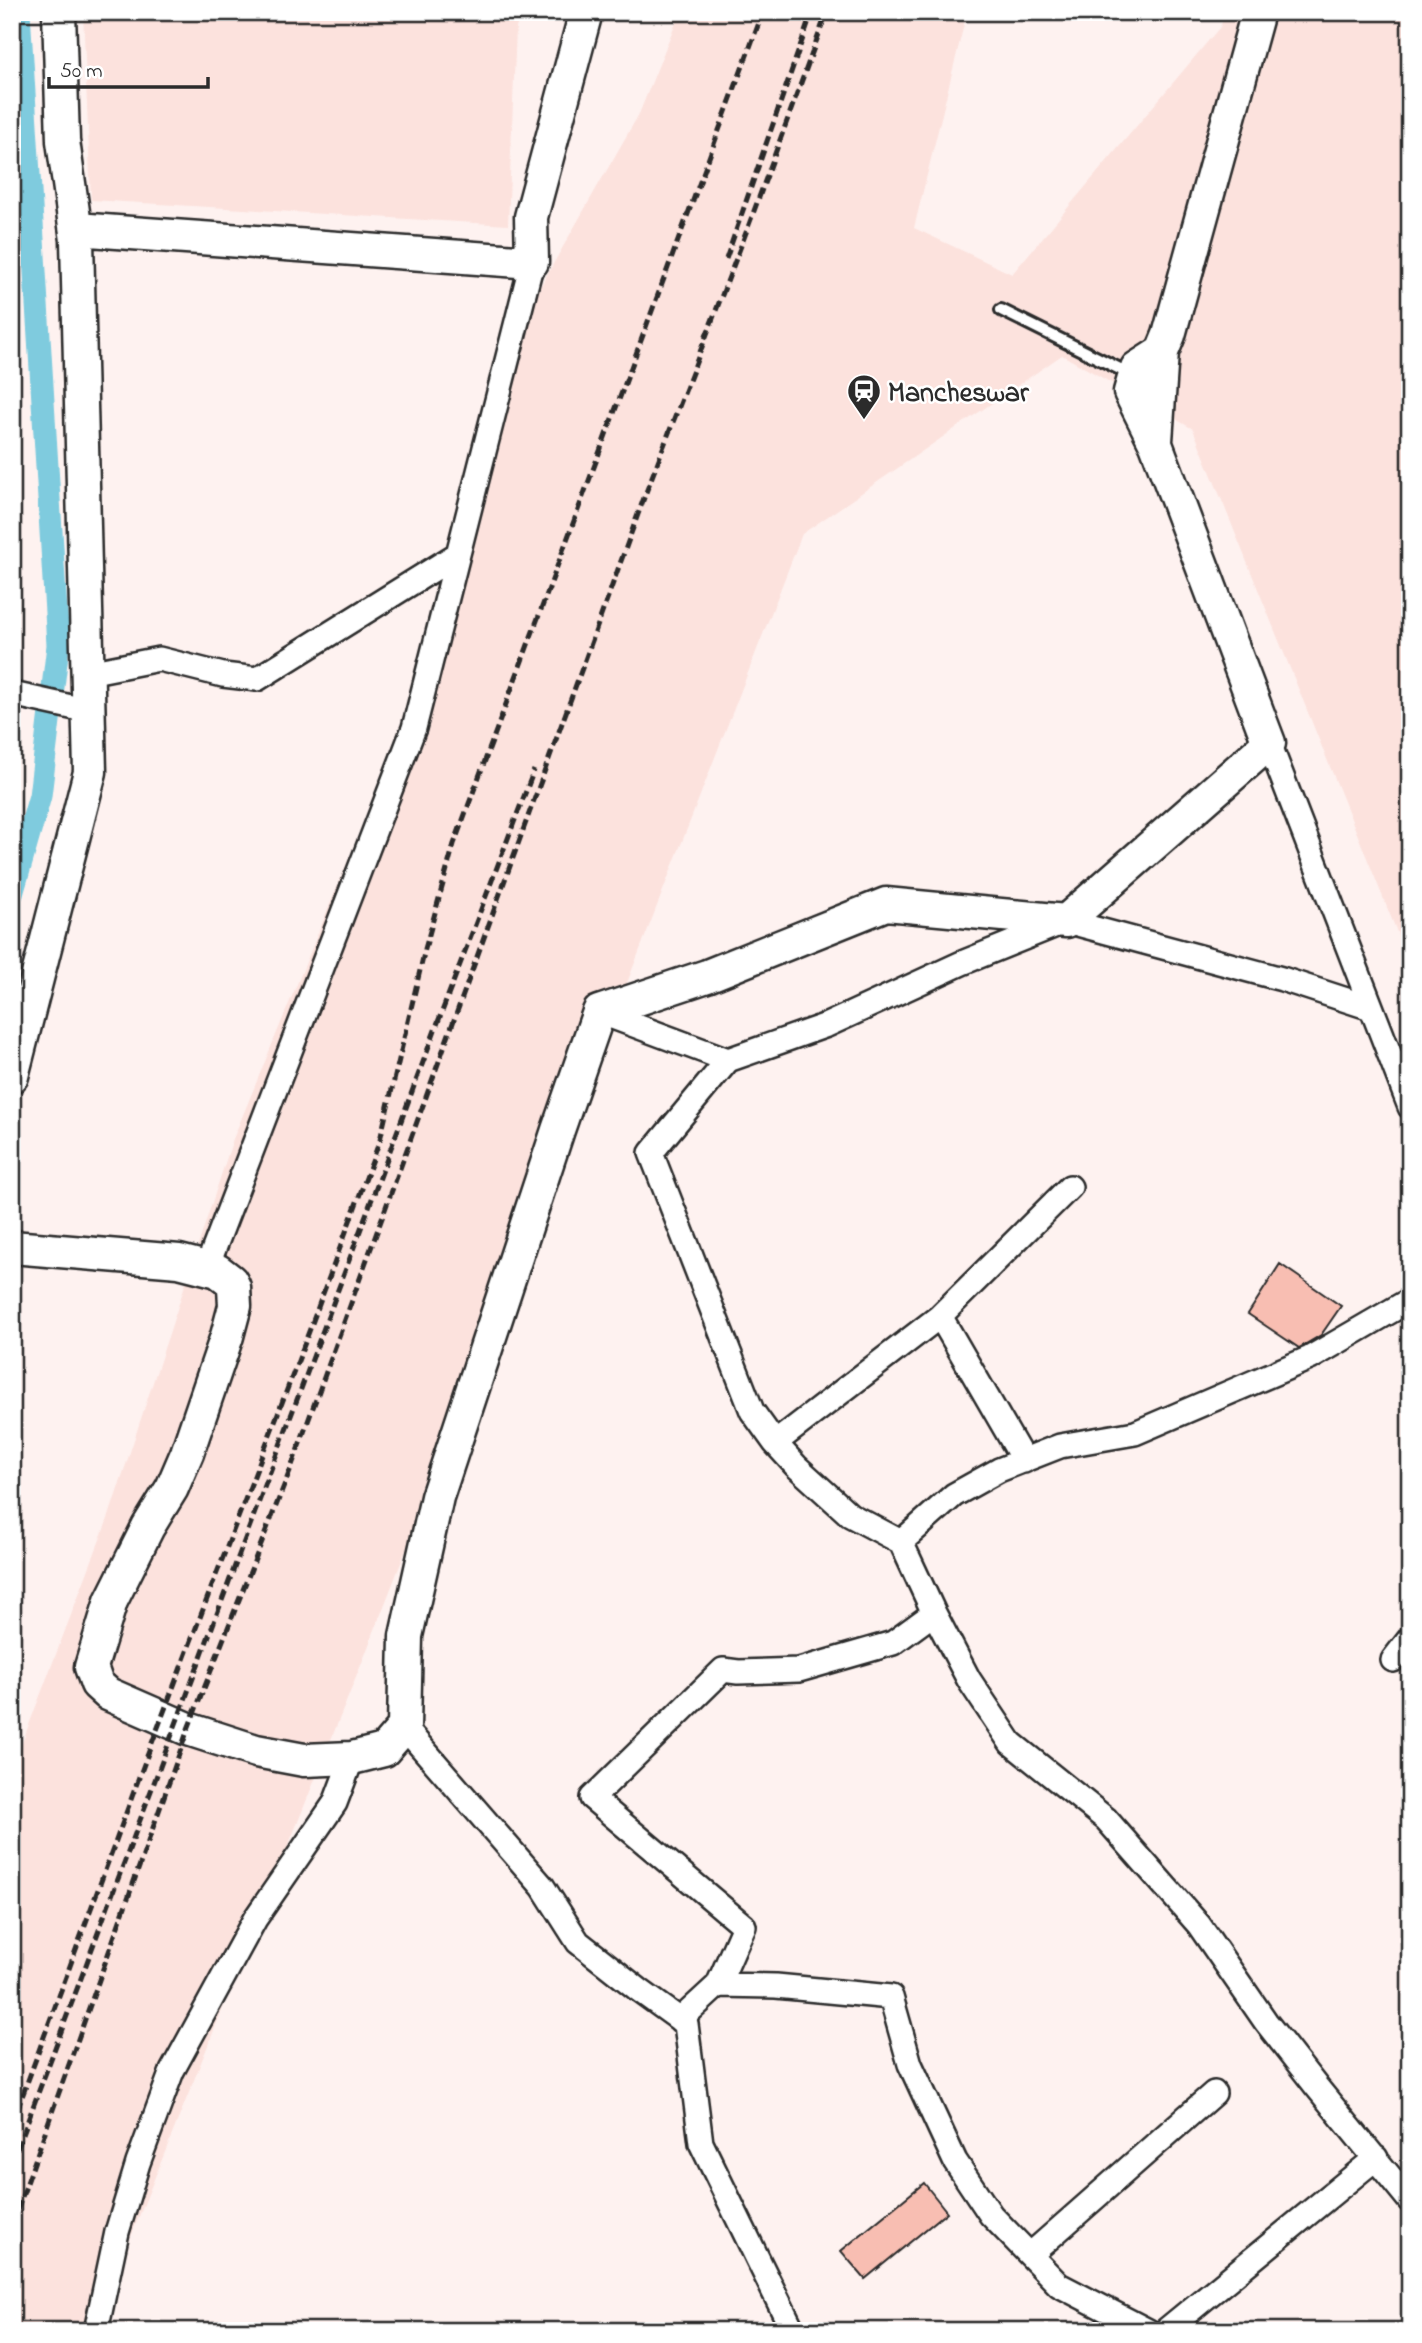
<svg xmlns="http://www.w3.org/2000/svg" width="1422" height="2343" viewBox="0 0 1422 2343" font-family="'Indie Flower',sans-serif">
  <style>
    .built { fill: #fce2dd }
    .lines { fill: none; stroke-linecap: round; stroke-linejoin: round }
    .canal { stroke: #7fcbde; stroke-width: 23 }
    .building { fill: #f8beb2; stroke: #2b2b2b; stroke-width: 2 }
    .lane-casing { stroke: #2b2b2b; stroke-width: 16 }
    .street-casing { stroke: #2b2b2b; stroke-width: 28 }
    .secondary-casing { stroke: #2b2b2b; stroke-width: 37 }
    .lane { stroke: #fff; stroke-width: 10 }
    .street { stroke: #fff; stroke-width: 23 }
    .secondary { stroke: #fff; stroke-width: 32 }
    .rail { stroke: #2b2b2b; stroke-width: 5; stroke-dasharray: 10 5; stroke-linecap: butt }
    .labels { text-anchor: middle; stroke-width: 5; stroke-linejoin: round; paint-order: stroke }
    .poi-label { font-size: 28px; font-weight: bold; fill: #2b2b2b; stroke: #fff; text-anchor: start }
  </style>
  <rect width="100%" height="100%" fill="#fef2f0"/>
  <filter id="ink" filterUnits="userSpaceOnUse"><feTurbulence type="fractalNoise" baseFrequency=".0143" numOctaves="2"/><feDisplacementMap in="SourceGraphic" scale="14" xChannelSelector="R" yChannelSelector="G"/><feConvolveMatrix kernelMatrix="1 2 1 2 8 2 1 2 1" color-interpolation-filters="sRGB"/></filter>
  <g filter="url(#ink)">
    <path class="built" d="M83 12H522L516 28 508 225 91 200Z
      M680 12H967L914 228 1012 274 1220 27 1226 12H1410V964L1193 429 1062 355 802 534 365 1655 93 2331H12V1769L109 1516 233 1139 390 759 540 287 639 114Z"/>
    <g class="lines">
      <path class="canal" d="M12 894 40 796 58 645 19 12"/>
    </g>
    <path class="building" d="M1280 1264 1341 1306 1321 1335 1299 1348 1248 1314Z
      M924 2183 947 2212 865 2279 841 2251Z"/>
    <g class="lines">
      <g class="lane-casing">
        <path id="lane" d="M1001 310 1132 375"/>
      </g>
      <g class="street-casing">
        <path id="street" d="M88 673 159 659 223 675 257 679 458 554
          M12 694 89 711
          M1269 743 1410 1107
          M599 1012 728 1060 651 1153 752 1411 775 1443 796 1466 850 1515 901 1542 934 1613 969 1680 1011 1743 1106 1819 1199 1925 1266 2022 1316 2086 1410 2201
          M728 1060 827 1025 962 963 1066 921 1282 979 1371 1008
          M207 1267 414 728 532 262
          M775 1443 940 1316
          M1024 1461 940 1316 1070 1187
          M901 1542 954 1495 999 1470 1060 1446 1135 1433 1310 1358 1410 1300
          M1393 1660 1410 1638
          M404 1727 543 1887 578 1942 639 1990 686 2024 701 2143 793 2331
          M718 1985 744 1926 592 1798 723 1670 738 1672 799 1670 893 1643 934 1613
          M680 2020 718 1985 776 1986 891 1997 910 2064 955 2161 991 2215 1059 2285 1148 2331
          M1030 2255 1214 2093
          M96 2331 117 2232 138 2163 172 2071 255 1919 335 1803 352 1758
          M1165 2331 1376 2158"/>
      </g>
      <g class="secondary-casing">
        <path id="secondary" d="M76 229 532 262 531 217 586 12
          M1156 441 1162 352
          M12 1076 90 772 77 240 63 141 59 12
          M12 1247 179 1261 218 1271 231 1281 234 1287 235 1306 227 1336 187 1453 172 1488 148 1527 111 1601 91 1667 97 1684 108 1694 188 1729 256 1751 304 1760 352 1758 384 1750 404 1727 406 1636 437 1497 558 1130 599 1012 707 976 886 904 1066 921 1269 743 1156 444 1130 392 1137 368 1162 352 1169 335 1258 12"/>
      </g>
      <use href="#lane" class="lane"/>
      <use href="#street" class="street"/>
      <use href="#secondary" class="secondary"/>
      <path class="rail" d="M726 259 812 12
        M12 2124 144 1764 301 1353 380 1140 425 949 454 844 763 12
        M12 2163 435 1030 534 770
        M12 2225 188 1729 291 1468 645 495 747 230 827 12"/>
    </g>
  </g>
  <defs>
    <g id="station-pin" transform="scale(1.75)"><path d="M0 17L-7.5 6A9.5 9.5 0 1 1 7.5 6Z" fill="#2b2b2b" stroke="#fff"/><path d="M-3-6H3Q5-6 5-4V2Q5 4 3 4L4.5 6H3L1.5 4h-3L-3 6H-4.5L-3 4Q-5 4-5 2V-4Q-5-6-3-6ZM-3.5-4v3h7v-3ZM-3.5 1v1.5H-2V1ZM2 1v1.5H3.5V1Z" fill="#fff"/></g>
  </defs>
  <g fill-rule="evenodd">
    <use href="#station-pin" x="864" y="391"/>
  </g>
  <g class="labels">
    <g class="poi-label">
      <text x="888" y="401">Mancheswar</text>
    </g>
  </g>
  <rect width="1422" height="2343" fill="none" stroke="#fff" stroke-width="42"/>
  <rect x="21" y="21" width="1380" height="2301" fill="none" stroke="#2b2b2b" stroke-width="2.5" filter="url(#ink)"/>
  <path d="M49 77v10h159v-10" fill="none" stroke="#2b2b2b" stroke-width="3.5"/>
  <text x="60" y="77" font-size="21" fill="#2b2b2b" stroke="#ffffff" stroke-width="5" paint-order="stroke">50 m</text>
</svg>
